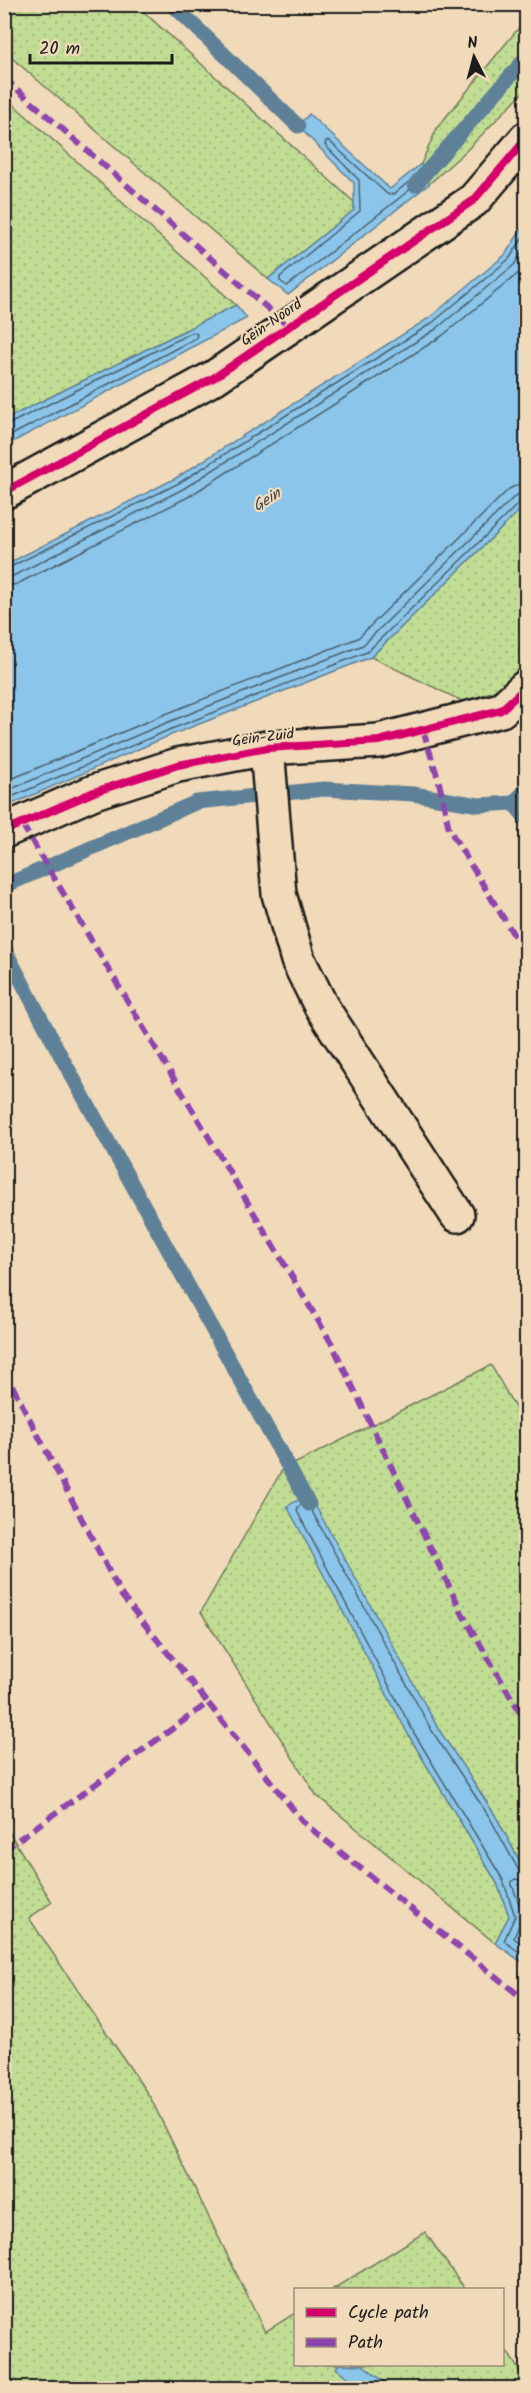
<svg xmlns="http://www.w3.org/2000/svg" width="531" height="2393" viewBox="0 0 531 2393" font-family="Kalam,sans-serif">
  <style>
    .grass { fill: url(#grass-dots); stroke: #6e7c58; stroke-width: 1.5 }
    .water { fill: #8bc5ea; stroke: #5f8198; stroke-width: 1.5 }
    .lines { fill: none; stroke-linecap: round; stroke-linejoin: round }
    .shore { stroke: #48606e; stroke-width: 1.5 }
    .stream { stroke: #5f8198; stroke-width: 15 }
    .minor-casing { stroke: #1c1c1c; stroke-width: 38 }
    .minor { stroke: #f0dab9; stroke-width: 33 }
    .quiet { stroke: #8e44ad; stroke-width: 6; stroke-dasharray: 12 6; stroke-linecap: butt }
    .cycleway-casing { stroke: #f0dab9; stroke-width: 11 }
    .cycleway { stroke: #d6006c; stroke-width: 8 }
    .labels { text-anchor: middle; stroke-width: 4.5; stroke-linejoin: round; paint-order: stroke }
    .street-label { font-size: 15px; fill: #1c1c1c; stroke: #f0dab9 }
    .water-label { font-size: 16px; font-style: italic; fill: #384650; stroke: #f0dab9 }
  </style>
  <defs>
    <pattern id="grass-dots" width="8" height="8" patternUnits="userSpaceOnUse" patternTransform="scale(1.5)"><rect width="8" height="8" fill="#c1dd94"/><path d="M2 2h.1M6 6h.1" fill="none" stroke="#a5bd7f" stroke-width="1.8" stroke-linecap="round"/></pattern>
  </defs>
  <rect width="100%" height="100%" fill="#f0dab9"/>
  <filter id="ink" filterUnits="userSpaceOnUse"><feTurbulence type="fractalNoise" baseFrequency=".0167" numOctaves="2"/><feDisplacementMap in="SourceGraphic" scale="12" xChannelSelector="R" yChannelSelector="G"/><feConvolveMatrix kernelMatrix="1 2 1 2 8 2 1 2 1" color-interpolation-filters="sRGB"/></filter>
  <g filter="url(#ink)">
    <path class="grass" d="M5 5H136L354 202V210L268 279 5 52Z
      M526 19V89L466 151 429 184 421 164 437 128Z
      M4 96 236 305 8 418 4 415Z
      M526 504V672L515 683 464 702 371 657Z
      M491 1365 526 1427V1873L495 1815 288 1506 409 1736 497 1883 509 1916 495 1943 316 1795 201 1612 282 1470Z
      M4 1824 52 1902 29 1918 151 2099 265 2332 295 2313 296 2364H502L503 2345 526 2381V2388H5Z
      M425 2232 465 2289H333Z"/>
    <path class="water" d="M309 114 390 189 421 164 429 184 288 295 268 279 354 210V183L298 126Z
      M526 222V504L371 657 171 735 5 807V565L176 478 429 318 505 255Z
      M236 305 247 318 5 446V415L8 418Z
      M309 1494 438 1728 495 1815 526 1873V1965L495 1943 509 1916 497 1883 409 1736 287 1506Z
      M339 2364 363 2365 392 2388H361L336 2368Z"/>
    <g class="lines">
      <path class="shore" d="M326 141H329L387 194H394L416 176 420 177 421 181 287 286 280 281V277L360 211 359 180 325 145Z
        M4 423H11L193 332 197 334 196 338 4 439
        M4 570 179 483 432 323 509 259 526 233
        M4 578 13 576 183 489 436 329 514 265 526 247
        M4 587 17 584 188 497 442 336 520 272 526 264
        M4 782 163 715 358 638 509 489 517 485 526 483
        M4 792 166 723 363 645 515 496 526 492
        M4 800 169 730 367 652 520 502 526 500
        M526 1874 519 1871 490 1818 432 1731 308 1504 305 1503 298 1507 297 1511 414 1733 503 1880 515 1916 504 1941 526 1957
        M526 1882 515 1879 511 1882 523 1915 514 1938 526 1948"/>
      <path class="stream" d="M172 4 298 126
        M415 185 526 58
        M513 803 526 818
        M4 886 197 802 324 789 413 794 479 805 513 803 526 790
        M4 948 62 1058 309 1504"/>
      <g class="minor-casing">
        <path id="minor" d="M4 492 215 377 474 200 526 139
          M267 748 279 894 298 960 321 1006 457 1215
          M4 831 94 792 178 765 267 748 379 741 501 710 526 687"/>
      </g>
      <use href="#minor" class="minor"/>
      <path class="quiet" d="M4 78 288 326
        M423 730 439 782 449 829 526 955
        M22 824 332 1344 463 1615 526 1723
        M4 1370 122 1596 208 1703
        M4 1850 208 1703 304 1823 526 2001
        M4 2023 10 2034 4 2038"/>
      <g class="cycleway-casing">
        <path id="cycleway" d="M4 492 215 377 474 200 526 139
          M4 831 94 792 178 765 267 748 379 741 501 710 526 687"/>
      </g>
      <use href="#cycleway" class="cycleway"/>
    </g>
  </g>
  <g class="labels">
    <g class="street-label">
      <text transform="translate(271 322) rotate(-35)" y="5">Gein-Noord</text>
      <text transform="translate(263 737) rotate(-7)" y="5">Gein-Zuid</text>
    </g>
    <g class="water-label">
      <text transform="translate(266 499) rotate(-32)" y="6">Gein</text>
    </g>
  </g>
  <rect width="531" height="2393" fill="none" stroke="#f0dab9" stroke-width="24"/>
  <rect x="12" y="12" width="507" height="2369" fill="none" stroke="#1c1c1c" stroke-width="2" filter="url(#ink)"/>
  <rect x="294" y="2288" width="210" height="78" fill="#f0dab9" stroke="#9b8e7a" stroke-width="1.5"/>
  <rect x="306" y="2308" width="30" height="9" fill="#d6006c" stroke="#9b8e7a" stroke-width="1.5"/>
  <text x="348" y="2318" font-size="18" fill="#1c1c1c">Cycle path</text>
  <rect x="306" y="2338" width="30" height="9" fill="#8e44ad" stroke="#9b8e7a" stroke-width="1.5"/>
  <text x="348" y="2348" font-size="18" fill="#1c1c1c">Path</text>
  <g transform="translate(474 57) rotate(354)" stroke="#f0dab9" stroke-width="4.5" paint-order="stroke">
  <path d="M0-4.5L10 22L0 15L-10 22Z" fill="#1c1c1c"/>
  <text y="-9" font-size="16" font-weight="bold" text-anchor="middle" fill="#1c1c1c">N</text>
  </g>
  <path d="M30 54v9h142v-9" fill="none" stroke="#1c1c1c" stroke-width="3"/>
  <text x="39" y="54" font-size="18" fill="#1c1c1c" stroke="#f0dab9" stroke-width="4.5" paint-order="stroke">20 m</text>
</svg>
